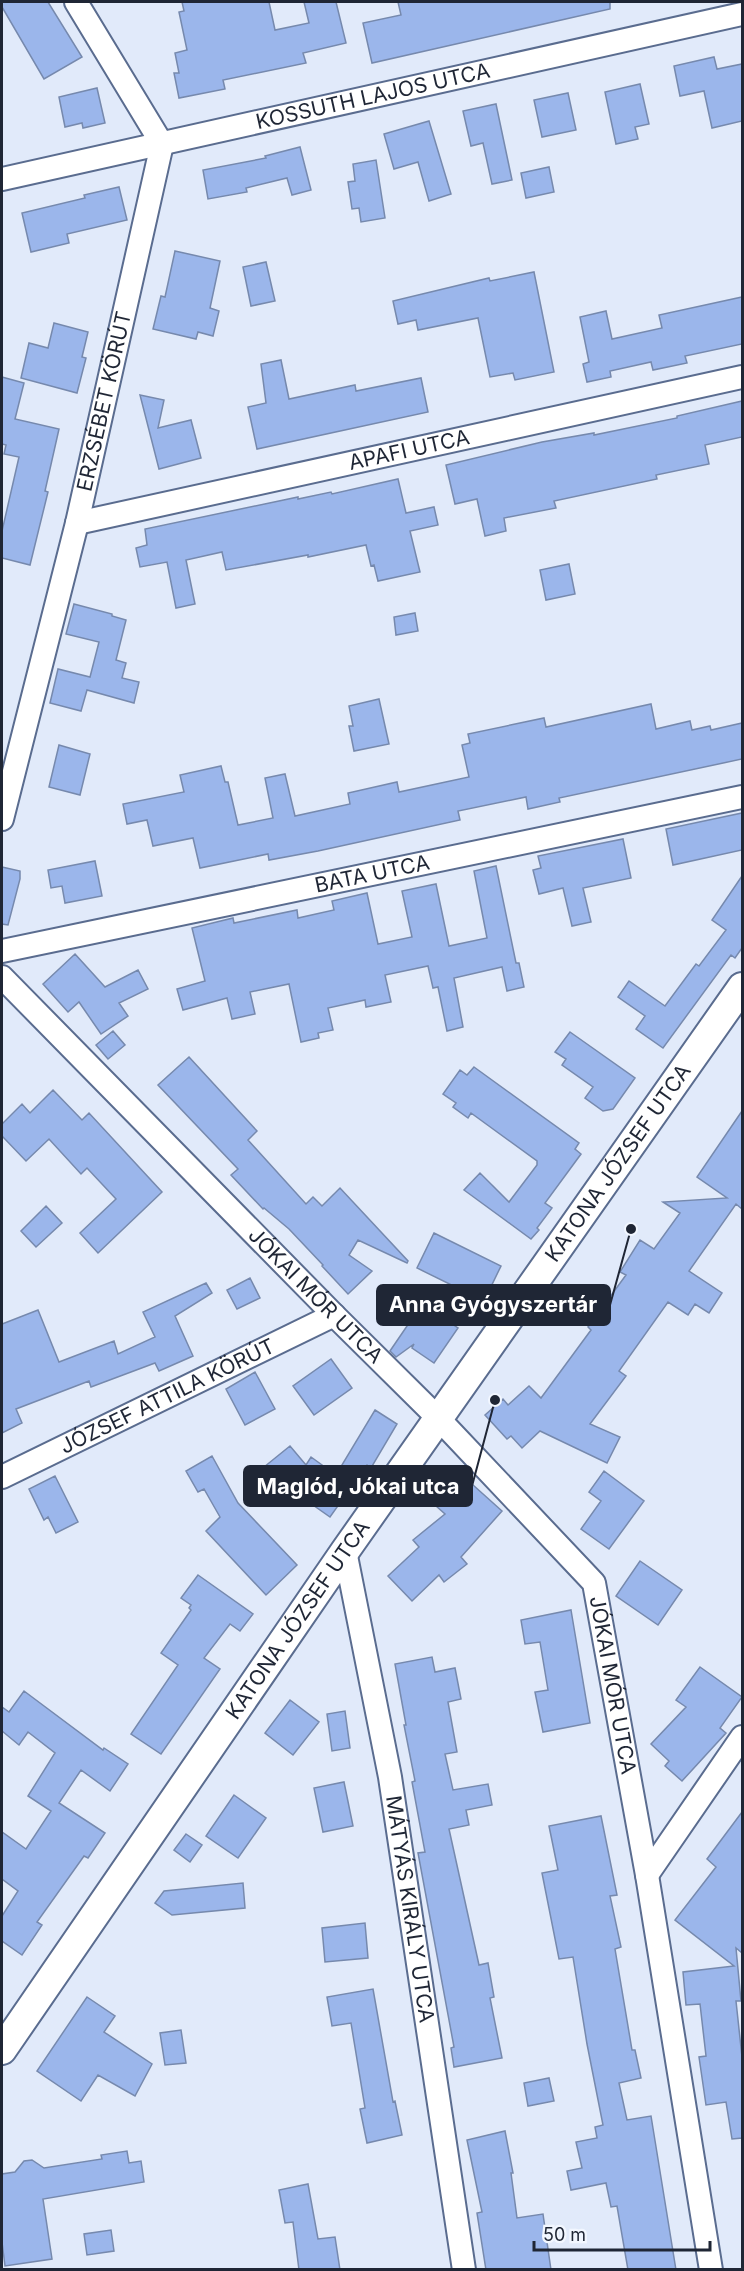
<svg xmlns="http://www.w3.org/2000/svg" width="744" height="2271" viewBox="0 0 744 2271" font-family="Inter,sans-serif">
  <style>
    .building { fill: #9bb6eb; stroke: #7689ad; stroke-width: 1.5 }
    .lines { fill: none; stroke-linecap: round; stroke-linejoin: round }
    .minor-casing { stroke: #5a6c8f; stroke-width: 26 }
    .major-casing { stroke: #5a6c8f; stroke-width: 32 }
    .minor { stroke: #fff; stroke-width: 22 }
    .major { stroke: #fff; stroke-width: 28 }
    .labels { text-anchor: middle; stroke-width: 4.5; stroke-linejoin: round; paint-order: stroke }
    .street-label { font-size: 21px; fill: #1f2635; stroke: #f2f7ff }
    .leader { fill: none; stroke: #1f2635; stroke-width: 2 }
    .callout-dot { fill: #1f2635; stroke: #f2f7ff; stroke-width: 2 }
    .callout { fill: #1f2635; stroke: #1f2635; stroke-width: 2 }
    .callout-label { font-size: 22px; text-anchor: middle; font-weight: bold; fill: #fff }
  </style>
  <rect width="100%" height="100%" fill="#e1eafa"/>
  <path class="building" d="M2 2H48L82 57 44 79 2 7Z
    M182 2H269L275 30 309 23 304 2H336L346 43 303 53 306 63 223 80 225 89 179 98 174 73H179L175 53 187 50 179 12 184 11Z
    M398 2H610V9L372 63 363 23 401 15Z
    M714 57 717 69 742 64V121L712 128 704 91 680 96 674 66Z
    M640 84 649 124 635 127 638 139 616 144 605 92Z
    M97 88 105 123 83 128 82 123 65 127 59 97Z
    M568 93 576 130 542 137 534 100Z
    M496 104 512 180 492 184 483 143 471 146 463 111Z
    M429 121 451 194 429 201 418 162 394 169 384 134Z
    M300 147 311 190 292 195 287 178 246 188 247 192 208 199 203 170 266 158 265 156Z
    M376 160 385 218 361 222 359 208 352 209 348 182 355 181 353 164Z
    M549 167 554 192 526 198 521 173Z
    M119 187 127 220 67 234 69 243 31 252 22 213 85 198 84 195Z
    M175 251 220 261 210 308 219 311 213 336 198 332 196 339 153 329 161 296 165 297Z
    M266 262 275 301 251 306 243 267Z
    M534 272 554 372 515 380 513 373 490 377 478 318 418 330 416 320 398 324 393 301 489 278 490 281Z
    M742 297V344L685 356 687 363 653 370 651 362 610 371 611 377 587 382 583 364 589 362 580 317 606 311 612 339 662 328 659 315Z
    M54 323 88 332 82 357 86 358 77 393 21 378 29 343 48 348Z
    M281 360 289 399 355 385 356 391 421 378 428 412 257 449 248 407 266 403 261 364Z
    M2 377 24 383 15 419 59 429 45 491 48 492 30 565 2 558V531L19 457 4 454 6 445 2 444Z
    M140 395 164 400 158 428 191 420 201 458 159 469Z
    M742 401V437L705 445 709 464 656 475 657 479 554 501 556 508 504 518 506 531 485 536 477 499 455 504 446 465 542 442 594 433V435L677 418V416Z
    M398 479 406 513 434 507 438 525 410 531 420 572 378 581 374 565 371 566 366 545 308 557V555L226 570 222 552 186 560 195 604 176 608 167 562 140 567 136 548 147 545 145 529 298 497V499L331 492 332 494Z
    M569 564 575 594 546 600 540 570Z
    M74 604 112 614V616L126 620 116 660 126 663 122 678 139 682 134 703 87 690 81 711 50 703 58 669 90 677 99 642 66 634Z
    M415 613 418 631 396 635 394 617Z
    M379 699 389 744 354 751 349 726H353L349 706Z
    M651 704 656 729 690 721 692 730 710 726 711 730 742 723V759L559 798 560 802 528 809 526 797 458 811 460 820 318 851 269 860 268 854 200 868 193 838 153 846 147 820 127 824 123 804 184 792 180 775 221 766 225 782H228L238 825 273 818 265 778 285 774 295 816 350 804 348 793 397 782 399 792 469 777 462 745 470 743 468 734 544 718 546 727Z
    M59 745 90 754 80 795 49 787Z
    M742 813V850L673 865 666 829Z
    M623 839 631 878 583 888 591 922 572 926 563 888 539 894 533 870 541 868 538 856Z
    M95 861 102 896 65 903 62 886 51 888 48 870Z
    M496 866 516 963H519L524 987 507 991 502 967 454 978 463 1027 447 1031 438 987 433 988 428 966 385 975 391 1002 366 1007 365 1000 328 1008 333 1030 318 1033 319 1038 301 1042 289 984 250 992 255 1014 232 1019 227 998 183 1010 177 989 205 981 192 928 233 918 234 923 297 910 298 918 334 910 332 901 367 893 378 944 412 937 402 891 436 884 449 946 487 938 474 871Z
    M2 867 20 871V879L8 925 2 924Z
    M742 876V948L735 958 731 955 663 1048 636 1029 645 1016 618 997 629 981 665 1006 696 964 699 966 726 930 712 920Z
    M75 954 105 987 138 970 148 989 119 1003 128 1016 101 1034 79 1002 68 1012 43 984Z
    M113 1031 125 1045 108 1059 96 1045Z
    M570 1032 635 1078 613 1109 603 1111 585 1098 593 1087 562 1065 566 1059 555 1052Z
    M189 1057 257 1131 248 1140 306 1204 313 1197 322 1206 340 1188 408 1261 407 1263 358 1240 349 1255 372 1271 348 1294 322 1266 323 1265 289 1229 264 1208 263 1209 231 1175 238 1169 158 1085Z
    M474 1067 579 1143 575 1149 581 1154 545 1203 552 1208 537 1228 539 1230 531 1239 464 1190 480 1173 509 1202 537 1165V1161L471 1113 468 1118 453 1107 456 1103 443 1094 460 1070 467 1075Z
    M53 1090 82 1120 89 1113 162 1192 98 1253 80 1233 116 1199 87 1168 81 1174 49 1139 26 1161 2 1136V1124L22 1104 30 1113Z
    M742 1111V1209L736 1204 689 1271 722 1293 709 1313 695 1304 688 1315 668 1302 619 1371 626 1376 590 1424 620 1437 607 1463 540 1431 522 1448 511 1436 507 1439 485 1415 503 1399 508 1405 529 1386 541 1398 591 1330 588 1327 626 1275 620 1272 640 1240 654 1249 680 1213 663 1202 727 1198 697 1177Z
    M46 1206 62 1223 36 1247 21 1231Z
    M434 1233 501 1266 484 1301 417 1268Z
    M250 1278 260 1298 237 1309 227 1290Z
    M206 1283 212 1293 175 1316 193 1356 159 1371 155 1363 91 1387 89 1381 16 1409 22 1423 2 1433V1324L38 1310 59 1362 114 1341 118 1354 155 1337 143 1312Z
    M422 1304 458 1328 434 1363 412 1348 414 1344 396 1357 390 1351Z
    M331 1359 352 1388 314 1415 293 1386Z
    M255 1372 275 1409 245 1425 226 1389Z
    M375 1410 397 1424 371 1468 367 1465 330 1517 280 1482 278 1484 264 1467 290 1446 306 1465 311 1457 336 1475Z
    M212 1456 238 1503 297 1565 266 1595 206 1531 220 1517 204 1489 198 1492 186 1471Z
    M604 1471 644 1501 609 1549 581 1529 601 1501 589 1492Z
    M55 1476 78 1522 56 1533 48 1517 44 1520 29 1489Z
    M463 1476 502 1511 461 1557 467 1564 444 1582 439 1575 412 1601 388 1576 419 1547 413 1540 445 1514 436 1506Z
    M640 1561 682 1590 658 1625 616 1596Z
    M198 1575 253 1614 240 1631 230 1624 204 1658 220 1669 161 1754 131 1734 178 1665 161 1653 191 1610 189 1608 191 1605 181 1598Z
    M571 1610 590 1723 543 1732 535 1692 548 1690 540 1642 525 1644 521 1620Z
    M432 1657 435 1672 455 1668 461 1699 448 1702 457 1752 445 1754 453 1790 488 1784 492 1805 466 1810 469 1825 449 1829 479 1965 488 1963 494 1997 490 1998 502 2058 454 2067 451 2048 454 2047 418 1853 425 1852 412 1782 415 1781 404 1725H406L395 1664Z
    M700 1667 742 1697 720 1728 726 1733 682 1781 665 1766 669 1761 651 1744 686 1707 676 1700Z
    M24 1691 103 1750 104 1748 128 1764 110 1791 81 1770 59 1803 105 1833 88 1858 84 1856 37 1922 42 1925 22 1955 2 1941V1916L18 1891 2 1879V1832L26 1849 51 1811 28 1796 55 1753 28 1732 19 1745 2 1731V1707L9 1712Z
    M290 1700 319 1722 293 1755 265 1733Z
    M345 1711 350 1748 332 1751 327 1714Z
    M344 1782 353 1826 323 1832 314 1788Z
    M234 1795 266 1818 238 1858 206 1836Z
    M742 1812V1953L736 1948 741 2001H736L742 2057V2138L732 2139 726 2102 706 2105 699 2057 706 2056 700 2004 686 2005 683 1972 734 1966 675 1920 716 1867 707 1859Z
    M601 1816 617 1895 610 1896 621 1947 615 1949 632 2050H635L641 2078 619 2083 627 2120 651 2116 676 2270H628L617 2206 611 2207 606 2183 571 2190 567 2171 582 2168 576 2142 597 2138 595 2127 603 2125 587 2044 573 1957 559 1959 542 1873 558 1870 549 1826Z
    M186 1834 202 1845 190 1862 174 1850Z
    M243 1883 245 1908 172 1915 155 1903 164 1891Z
    M365 1923 368 1958 325 1962 322 1928Z
    M373 1989 393 2102 395 2101 402 2135 367 2143 360 2109 365 2108 351 2023 332 2026 327 1997Z
    M87 1997 115 2016 104 2032 152 2064 135 2096 98 2075 81 2101 37 2071Z
    M181 2030 186 2063 165 2065 160 2033Z
    M549 2078 554 2101 528 2106 524 2083Z
    M505 2131 513 2173H511L517 2218 543 2214 551 2270H486L477 2213 482 2212 467 2140Z
    M127 2151 129 2163 141 2161 144 2182 43 2199 52 2259 5 2266 2 2242V2174L15 2172 24 2161 32 2160 44 2168 102 2159 101 2155Z
    M308 2184 318 2239 335 2237 340 2270H299L293 2222 285 2223 279 2190Z
    M111 2230 114 2251 87 2255 84 2234Z"/>
  <g class="lines">
    <g class="minor-casing">
      <g id="minor">
        <path id="s1" d="M2 179 742 14"/>
        <path id="s2" d="M77 523 742 377"/>
        <path id="s3" d="M2 819 77 523 162 144 76 2"/>
        <path id="s4" d="M2 951 742 797"/>
        <path id="s5" d="M2 977 334 1315 439 1419 594 1583 647 1875 711 2270"/>
        <path id="s6" d="M2 1477 334 1315"/>
        <path id="s7" d="M345 1551 390 1777 464 2270"/>
        <path d="M647 1875 742 1737"/>
      </g>
    </g>
    <g class="major-casing">
      <g id="major">
        <path id="s8" d="M2 2050 345 1551 742 987"/>
      </g>
    </g>
    <use href="#minor" class="minor"/>
    <use href="#major" class="major"/>
  </g>
  <g class="labels">
    <g class="street-label">
      <text dy="7" stroke="none"><textPath href="#s1" startOffset="380">KOSSUTH LAJOS UTCA</textPath></text>
      <text dy="7" stroke="none"><textPath href="#s3" startOffset="430">ERZSÉBET KÖRÚT</textPath></text>
      <text dy="7" stroke="none"><textPath href="#s2" startOffset="340">APAFI UTCA</textPath></text>
      <text dy="7" stroke="none"><textPath href="#s4" startOffset="378">BATA UTCA</textPath></text>
      <text dy="7" stroke="none"><textPath href="#s8" startOffset="1080">KATONA JÓZSEF UTCA</textPath></text>
      <text dy="7" stroke="none"><textPath href="#s5" startOffset="447">JÓKAI MÓR UTCA</textPath></text>
      <text dy="7" stroke="none"><textPath href="#s6" startOffset="184">JÓZSEF ATTILA KÖRÚT</textPath></text>
      <text dy="7" stroke="none"><textPath href="#s8" startOffset="522">KATONA JÓZSEF UTCA</textPath></text>
      <text dy="7" stroke="none"><textPath href="#s5" startOffset="951">JÓKAI MÓR UTCA</textPath></text>
      <text dy="7" stroke="none"><textPath href="#s7" startOffset="364">MÁTYÁS KIRÁLY UTCA</textPath></text>
    </g>
  </g>
  <path class="leader" d="M631 1229L610 1305M495 1400L472 1486"/>
  <g class="callout-dot">
    <circle cx="631" cy="1229" r="6"/>
    <circle cx="495" cy="1400" r="6"/>
  </g>
  <g class="callout">
    <rect x="377" y="1285" width="233" height="40" rx="6"/>
    <rect x="244" y="1466" width="228" height="40" rx="6"/>
  </g>
  <g class="callout-label">
    <text x="493" y="1312">Anna Gyógyszertár</text>
    <text x="358" y="1494">Maglód, Jókai utca</text>
  </g>
  <rect width="744" height="2271" fill="none" stroke="#1f2635" stroke-width="6"/>
  <path d="M534 2241v9h176v-9" fill="none" stroke="#1f2635" stroke-width="3"/>
  <text x="543" y="2241" font-size="18" fill="#1f2635" stroke="#f2f7ff" stroke-width="4.5" paint-order="stroke">50 m</text>
</svg>
